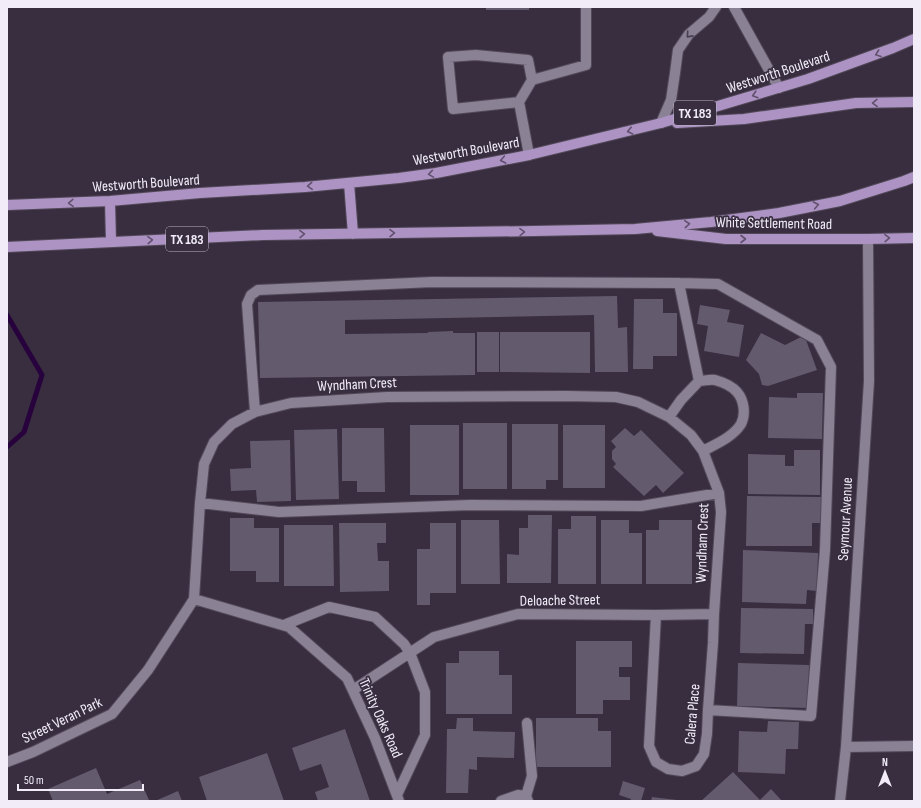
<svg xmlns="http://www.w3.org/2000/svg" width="921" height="808" viewBox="0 0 921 808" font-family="'Sofia Sans Condensed',sans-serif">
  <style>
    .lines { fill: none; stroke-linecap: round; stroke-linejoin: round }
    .stream { stroke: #27023c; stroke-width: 5 }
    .building { fill: #645a6e }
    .minor-casing { stroke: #524958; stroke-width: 12 }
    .major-casing { stroke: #524958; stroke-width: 12 }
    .minor { stroke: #8b8195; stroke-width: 10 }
    .major { stroke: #ad93c4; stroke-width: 10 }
    .oneway { stroke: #493f51 }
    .oneway2 { stroke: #61516e }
    .labels { text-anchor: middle; stroke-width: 3.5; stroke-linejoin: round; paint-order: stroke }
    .shield { fill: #382e40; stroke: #bab3c1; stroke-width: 1 }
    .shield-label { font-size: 14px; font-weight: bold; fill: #f2ecf8 }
    .street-label { font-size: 15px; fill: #f2ecf8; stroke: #382e40 }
  </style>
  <rect width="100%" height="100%" fill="#382e40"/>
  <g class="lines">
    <path class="stream" d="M7 315 42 375 24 432 7 447"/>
  </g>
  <path class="building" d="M486 7H529V10H486Z
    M617 296 618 328 627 327 628 372H595L594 315 345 320V334L428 333V332L453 331V333H475V375L260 378 258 302Z
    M634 299H663V313H677V356H653V369H633Z
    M700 305 730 310 727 322 744 325 739 357 704 351 708 326 697 324Z
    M477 332H499V372H477Z
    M500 332H590V373L500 372Z
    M761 333 785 345 801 337 806 340 817 370 768 386 762 385 759 374 746 360Z
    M797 393H823L822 439 768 438 769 397 797 398Z
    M463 423H507V489H463Z
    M512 424H558V480H546V489H512Z
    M410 425H459V495H410Z
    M563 425H605V488H563Z
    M342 428H384L385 492H357V481H342Z
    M625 428 634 436 641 430 684 473 663 493 656 485 644 496 613 467 616 464 612 459V451L616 447 611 441Z
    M337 429 339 499 296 500 294 430Z
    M290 440 291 501 257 502 256 490 231 491 230 469 251 468 250 441Z
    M794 450H820V495L748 494V454L785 455V466H794Z
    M747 496 822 497V523H812V546H746Z
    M528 515H552L551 583H507V554L519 555V528H528Z
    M571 516H596V584H558V529H571Z
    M230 518H254V528H279V582H256V571H230Z
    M461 520H499L500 584H461Z
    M601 520H629V533H642V584H601Z
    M659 520H692V584H646V530H659Z
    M339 523H386V543H377L378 561H389V591L340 592Z
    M430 523H456V593H430V605H417V549H430Z
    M284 525H333L334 586H284Z
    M743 550 818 553 817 591 807 590 806 604 742 602Z
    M741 608 813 609V624H805L804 654 740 653Z
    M576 641H632V667H619V677H630V700H603V714H576Z
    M459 651H499V675H512V714H446V663H459Z
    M738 663 809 665 808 708 737 706Z
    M457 718H473V731L515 732 514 758 477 757V770L469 769 468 793H446L447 729H456Z
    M536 718H598V731H611V767H536Z
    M768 721 799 722 798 749H786L785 774 738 772 739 731 767 732Z
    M345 729 370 801H318L315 792 329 787 321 764 300 771 292 748Z
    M267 753 284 801H207L199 777Z
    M96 768 107 794 140 780 149 800 146 801H53L48 789Z
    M733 772 760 800 771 789 782 801H701Z
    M623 781 645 788 641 801H630L631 799 619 795Z
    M178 791 182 801H155Z
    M652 797 677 800V801H651Z"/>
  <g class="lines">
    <g class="minor-casing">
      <path id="minor" d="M734 7 779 88
        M519 102 453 109 448 57 476 55 528 60 532 80
        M661 123 671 100 675 73 678 50 689 34 709 17 716 7
        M529 155 519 102 532 80 586 65V7
        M679 283 699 381
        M255 412 247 304 251 295 258 290 432 282 679 283 718 284 817 340 831 367 825 550 811 716 708 710
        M669 417 681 400 699 381C704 381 710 379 715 380 722 382 732 386 737 392 744 400 746 414 741 424 733 437 716 444 703 451
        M200 503 279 512 470 505 641 506 719 493
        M194 599 289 627 347 678 375 738 399 801
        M284 625 329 607 375 617 404 644 410 653 425 692V735L397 795
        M353 690 434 637 518 614 656 615 714 614
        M527 723 532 776 526 796 528 801
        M846 747 914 746
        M7 762 33 752 112 714 148 670 194 599 200 503 204 464 214 442 232 424 255 412 291 403 387 397 566 396 616 397 638 402 669 417 691 435 703 451 719 493 721 512 714 614 713 643 708 710 707 734 704 754 696 766 682 771 668 769 656 762 649 746 656 615
        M501 801 518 795 526 796
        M840 801 846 747 869 381 868 239"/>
    </g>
    <g class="major-casing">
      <path id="major" d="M677 123 744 119 856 103 914 102
        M349 183 353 234
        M110 201 111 242
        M7 205 110 201 200 193 305 187 399 178 436 173 529 155 661 123 808 79 893 48 914 39
        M657 231 726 239H868L914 238
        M7 247 263 235 534 231 635 229 711 222 779 213 840 201 904 181 914 177"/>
    </g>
    <use href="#minor" class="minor"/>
    <use href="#major" class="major"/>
  </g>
  <defs><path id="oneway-chevron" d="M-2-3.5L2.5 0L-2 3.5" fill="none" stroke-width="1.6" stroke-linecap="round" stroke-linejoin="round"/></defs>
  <use class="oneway" href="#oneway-chevron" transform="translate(689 35) rotate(132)"/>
  <g class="oneway2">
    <use href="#oneway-chevron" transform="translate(878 54) rotate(160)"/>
    <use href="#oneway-chevron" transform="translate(755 95) rotate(163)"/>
    <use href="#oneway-chevron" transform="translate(875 103) rotate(179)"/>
    <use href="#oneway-chevron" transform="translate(630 131) rotate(167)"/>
    <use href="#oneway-chevron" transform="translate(503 160) rotate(169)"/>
    <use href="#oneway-chevron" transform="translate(431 174) rotate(171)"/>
    <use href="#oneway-chevron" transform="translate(310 186) rotate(176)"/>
    <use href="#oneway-chevron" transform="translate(71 203) rotate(178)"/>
    <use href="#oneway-chevron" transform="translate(816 205) rotate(-11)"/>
    <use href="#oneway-chevron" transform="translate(687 224) rotate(-5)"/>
    <use href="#oneway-chevron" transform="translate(522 232) rotate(-1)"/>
    <use href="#oneway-chevron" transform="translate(392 233) rotate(-1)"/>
    <use href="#oneway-chevron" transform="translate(302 234) rotate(-1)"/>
    <use href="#oneway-chevron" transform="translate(887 238) rotate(-2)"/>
    <use href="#oneway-chevron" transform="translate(743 239)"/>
    <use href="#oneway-chevron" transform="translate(150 240) rotate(-3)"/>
  </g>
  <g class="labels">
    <g class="shield">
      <rect x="674" y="101" width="42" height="24" rx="3"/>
      <rect x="166" y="227" width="42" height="24" rx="3"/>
    </g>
    <g class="shield-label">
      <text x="695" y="118">TX 183</text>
      <text x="187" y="244">TX 183</text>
    </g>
    <g class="street-label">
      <text transform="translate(778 72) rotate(-18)" y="5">Westworth Boulevard</text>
      <text transform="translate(466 151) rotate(-10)" y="5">Westworth Boulevard</text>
      <text transform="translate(146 183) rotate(-4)" y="5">Westworth Boulevard</text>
      <text transform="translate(774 223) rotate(1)" y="5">White Settlement Road</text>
      <text transform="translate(357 384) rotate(-3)" y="5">Wyndham Crest</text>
      <text transform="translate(845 519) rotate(-87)" y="5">Seymour Avenue</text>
      <text transform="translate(702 543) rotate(-88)" y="5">Wyndham Crest</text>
      <text transform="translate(560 600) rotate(-1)" y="5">Deloache Street</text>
      <text transform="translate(692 714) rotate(-85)" y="5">Calera Place</text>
      <text transform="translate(381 718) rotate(66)" y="5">Trinity Oaks Road</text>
      <text transform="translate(62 720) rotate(-26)" y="5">Street Veran Park</text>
    </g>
  </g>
  <rect width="921" height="808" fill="none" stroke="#f2ecf8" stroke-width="16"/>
  <g transform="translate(885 772)" stroke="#382e40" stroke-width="3" paint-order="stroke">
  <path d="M0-3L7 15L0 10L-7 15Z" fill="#f2ecf8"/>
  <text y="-6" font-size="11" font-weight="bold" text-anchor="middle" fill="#f2ecf8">N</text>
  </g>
  <path d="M18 784v6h125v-6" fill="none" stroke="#f2ecf8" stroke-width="2"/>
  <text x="24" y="784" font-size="12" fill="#f2ecf8" stroke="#382e40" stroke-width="3" paint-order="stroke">50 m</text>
</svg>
